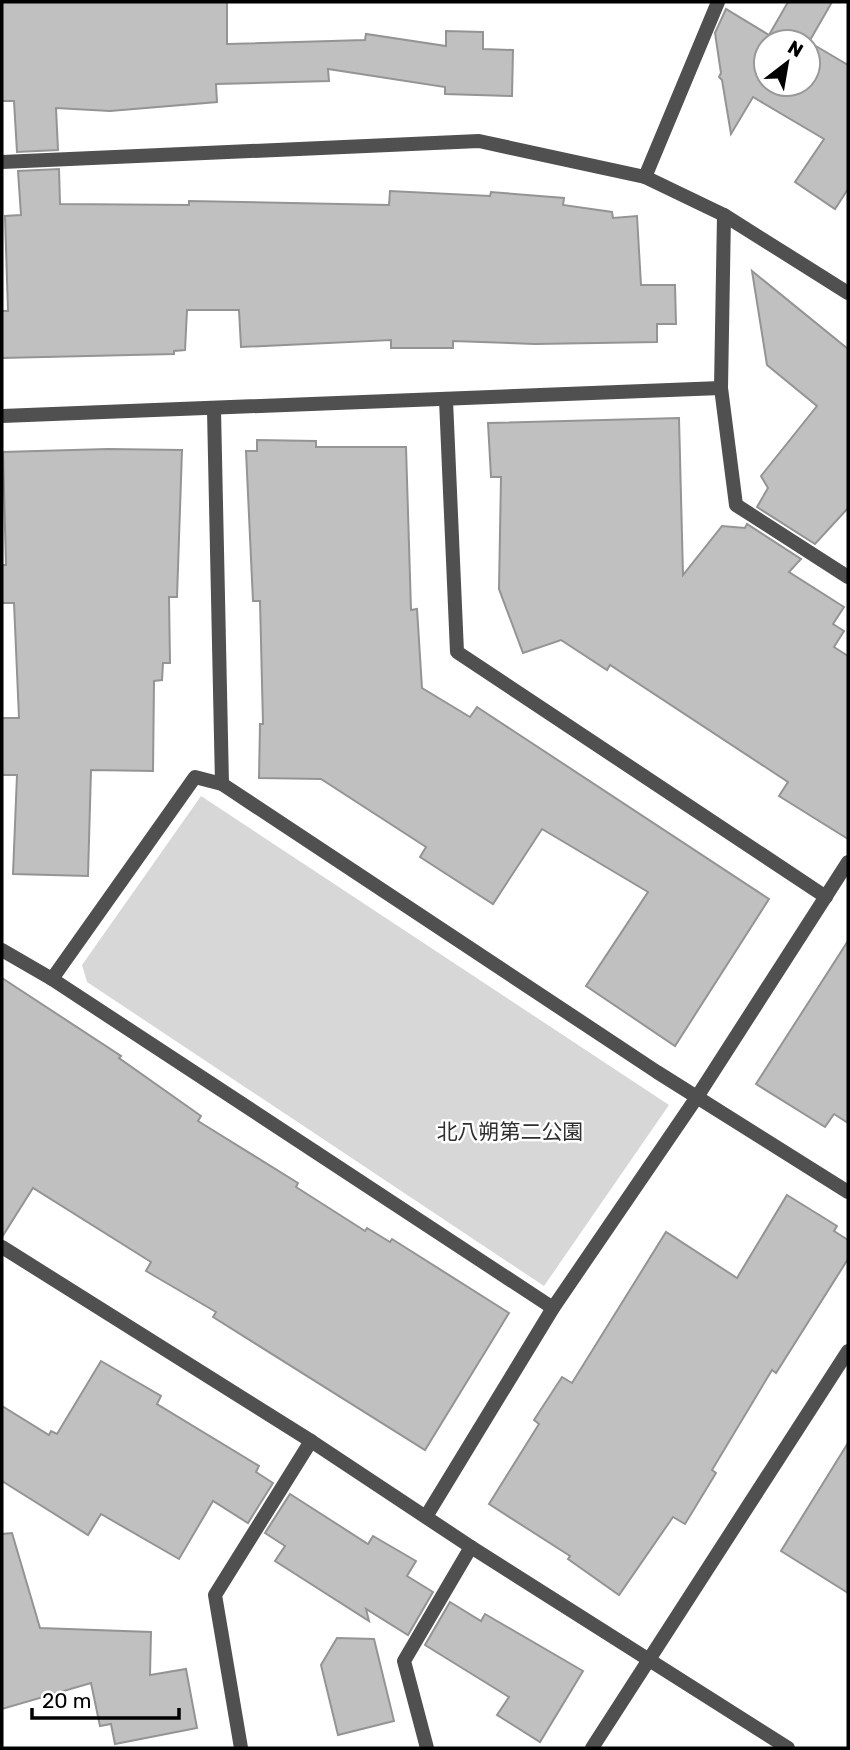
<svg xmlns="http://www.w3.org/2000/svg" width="850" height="1750" viewBox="0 0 850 1750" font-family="Rubik,'Noto Sans JP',sans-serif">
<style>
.green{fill:#d7d7d7}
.building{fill:#c0c0c0;stroke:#949494;stroke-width:2;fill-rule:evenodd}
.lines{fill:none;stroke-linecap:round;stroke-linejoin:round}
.service{stroke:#505050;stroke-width:14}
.minor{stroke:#505050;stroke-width:14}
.tertiary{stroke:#505050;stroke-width:14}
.labels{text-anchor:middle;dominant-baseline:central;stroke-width:5;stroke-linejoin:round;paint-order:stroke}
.park-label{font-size:21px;fill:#2e2e2e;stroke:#fff}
</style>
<rect width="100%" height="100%" fill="#fff"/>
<path class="green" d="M201 796 669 1105 544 1286 87 982 82 965Z"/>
<g class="building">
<path d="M2 2H227V44L365 40 366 34 446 46V31L483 32V49L513 50 512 96 445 94V87L328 69 329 81 216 84 217 102 110 111 56 108 58 150 17 152 14 101H2Z"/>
<path d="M788 2H832L809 42 848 65V189L835 209 795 182 824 139 753 97 731 134 722 80 719 77 721 73 715 33 726 9 769 35ZM766 42H808V84H766Z"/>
<path d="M59 169 60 204 189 205V201L389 205 390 191 490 196 491 192 564 198 563 205 612 212 613 218 637 216 641 285H675L676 324H657V342L535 344 453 341V348H391V340L241 347 239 310H187L185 350 174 351V354L2 358V311H8L5 216 21 215 18 171Z"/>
<path d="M752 271 848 349V508L815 544 757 507 768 488 761 476 817 406 767 365Z"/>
<path d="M679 418 683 575 722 526 745 528 747 524 801 559 789 572 844 607 833 624 844 631 834 647 848 656V839L779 796 788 782 610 665 607 670 561 640 523 653 499 589 501 477H491L488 423Z"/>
<path d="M257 440 316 441V447H406L411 610 417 609 422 688 470 717 477 707 769 899 675 1046 586 986 648 892 542 829 493 904 420 857 426 847 321 779 259 778 260 724H263L260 601H253L246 451H257Z"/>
<path d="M108 449 182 450 177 597H169L170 663H163L162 680 154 681 153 771 91 770 88 876 13 874 17 775H2V718H19L14 603H2V565H6L3 452Z"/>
<path d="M848 941V1123L834 1114 825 1127 756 1084Z"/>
<path d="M2 978 121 1056 119 1058 201 1116 198 1121 298 1183 296 1187 365 1231 367 1228 390 1242 392 1239 509 1313 425 1450 213 1317 216 1312 146 1271 151 1262 33 1188 2 1237Z"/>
<path d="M787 1195 837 1226 834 1231 848 1240V1259L776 1373 772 1370 712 1470 716 1473 685 1524 673 1517 619 1595 568 1559 570 1556 489 1504 539 1424 534 1420 562 1377 572 1383 666 1232 737 1278Z"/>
<path d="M101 1361 161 1396 157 1404 259 1466 256 1472 273 1483 248 1523 213 1501 179 1559 101 1514 88 1535 2 1481V1406L49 1435 51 1431 57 1434Z"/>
<path d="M848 1443V1593L781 1551Z"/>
<path d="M290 1494 368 1544 373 1536 416 1561 407 1576 433 1592 408 1635 366 1609 369 1621 275 1561 285 1546 265 1533Z"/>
<path d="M12 1533 40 1628 151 1632 150 1675 186 1669 197 1728 115 1744 111 1724 100 1726 91 1683 2 1709V1534Z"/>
<path d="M450 1602 481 1621 485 1614 583 1671 540 1742 497 1715 509 1697 425 1645Z"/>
<path d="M337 1638 374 1639 394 1721 338 1735 321 1665Z"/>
</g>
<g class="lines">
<path class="service" d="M645 177 718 2"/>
<g class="minor">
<path d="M724 215 721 388 736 505 848 577"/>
<path d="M446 400 457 652 826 897"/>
<path d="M214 410 222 784"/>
<path d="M2 416 721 388"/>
<path d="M2 950 52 979 553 1308"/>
<path d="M52 979 195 777 222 784 657 1072 848 1192"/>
<path d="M427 1515 553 1308 697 1097 848 862"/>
<path d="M241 1748 215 1595 311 1441"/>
<path d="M427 1748 404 1661 471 1547"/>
</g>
<g class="tertiary">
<path d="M2 162 479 141 645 177 724 215 848 293"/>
<path d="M2 1247 311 1441 471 1547 788 1748"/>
<path d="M592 1748 848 1351"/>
</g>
</g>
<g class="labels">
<g class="park-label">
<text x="510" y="1131">北八朔第二公園</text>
</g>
</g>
<rect width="850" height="1750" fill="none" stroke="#000000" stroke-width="7"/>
<g transform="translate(787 63) rotate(31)"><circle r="33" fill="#ffffff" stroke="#999999" stroke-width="2"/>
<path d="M0-5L12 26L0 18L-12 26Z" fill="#000000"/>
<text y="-10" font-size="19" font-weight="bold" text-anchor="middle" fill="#000000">N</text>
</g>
<path d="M32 1708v10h147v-10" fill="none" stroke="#000000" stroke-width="3.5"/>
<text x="42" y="1708" font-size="21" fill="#000000" stroke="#ffffff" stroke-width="5" paint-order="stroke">20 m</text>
</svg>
